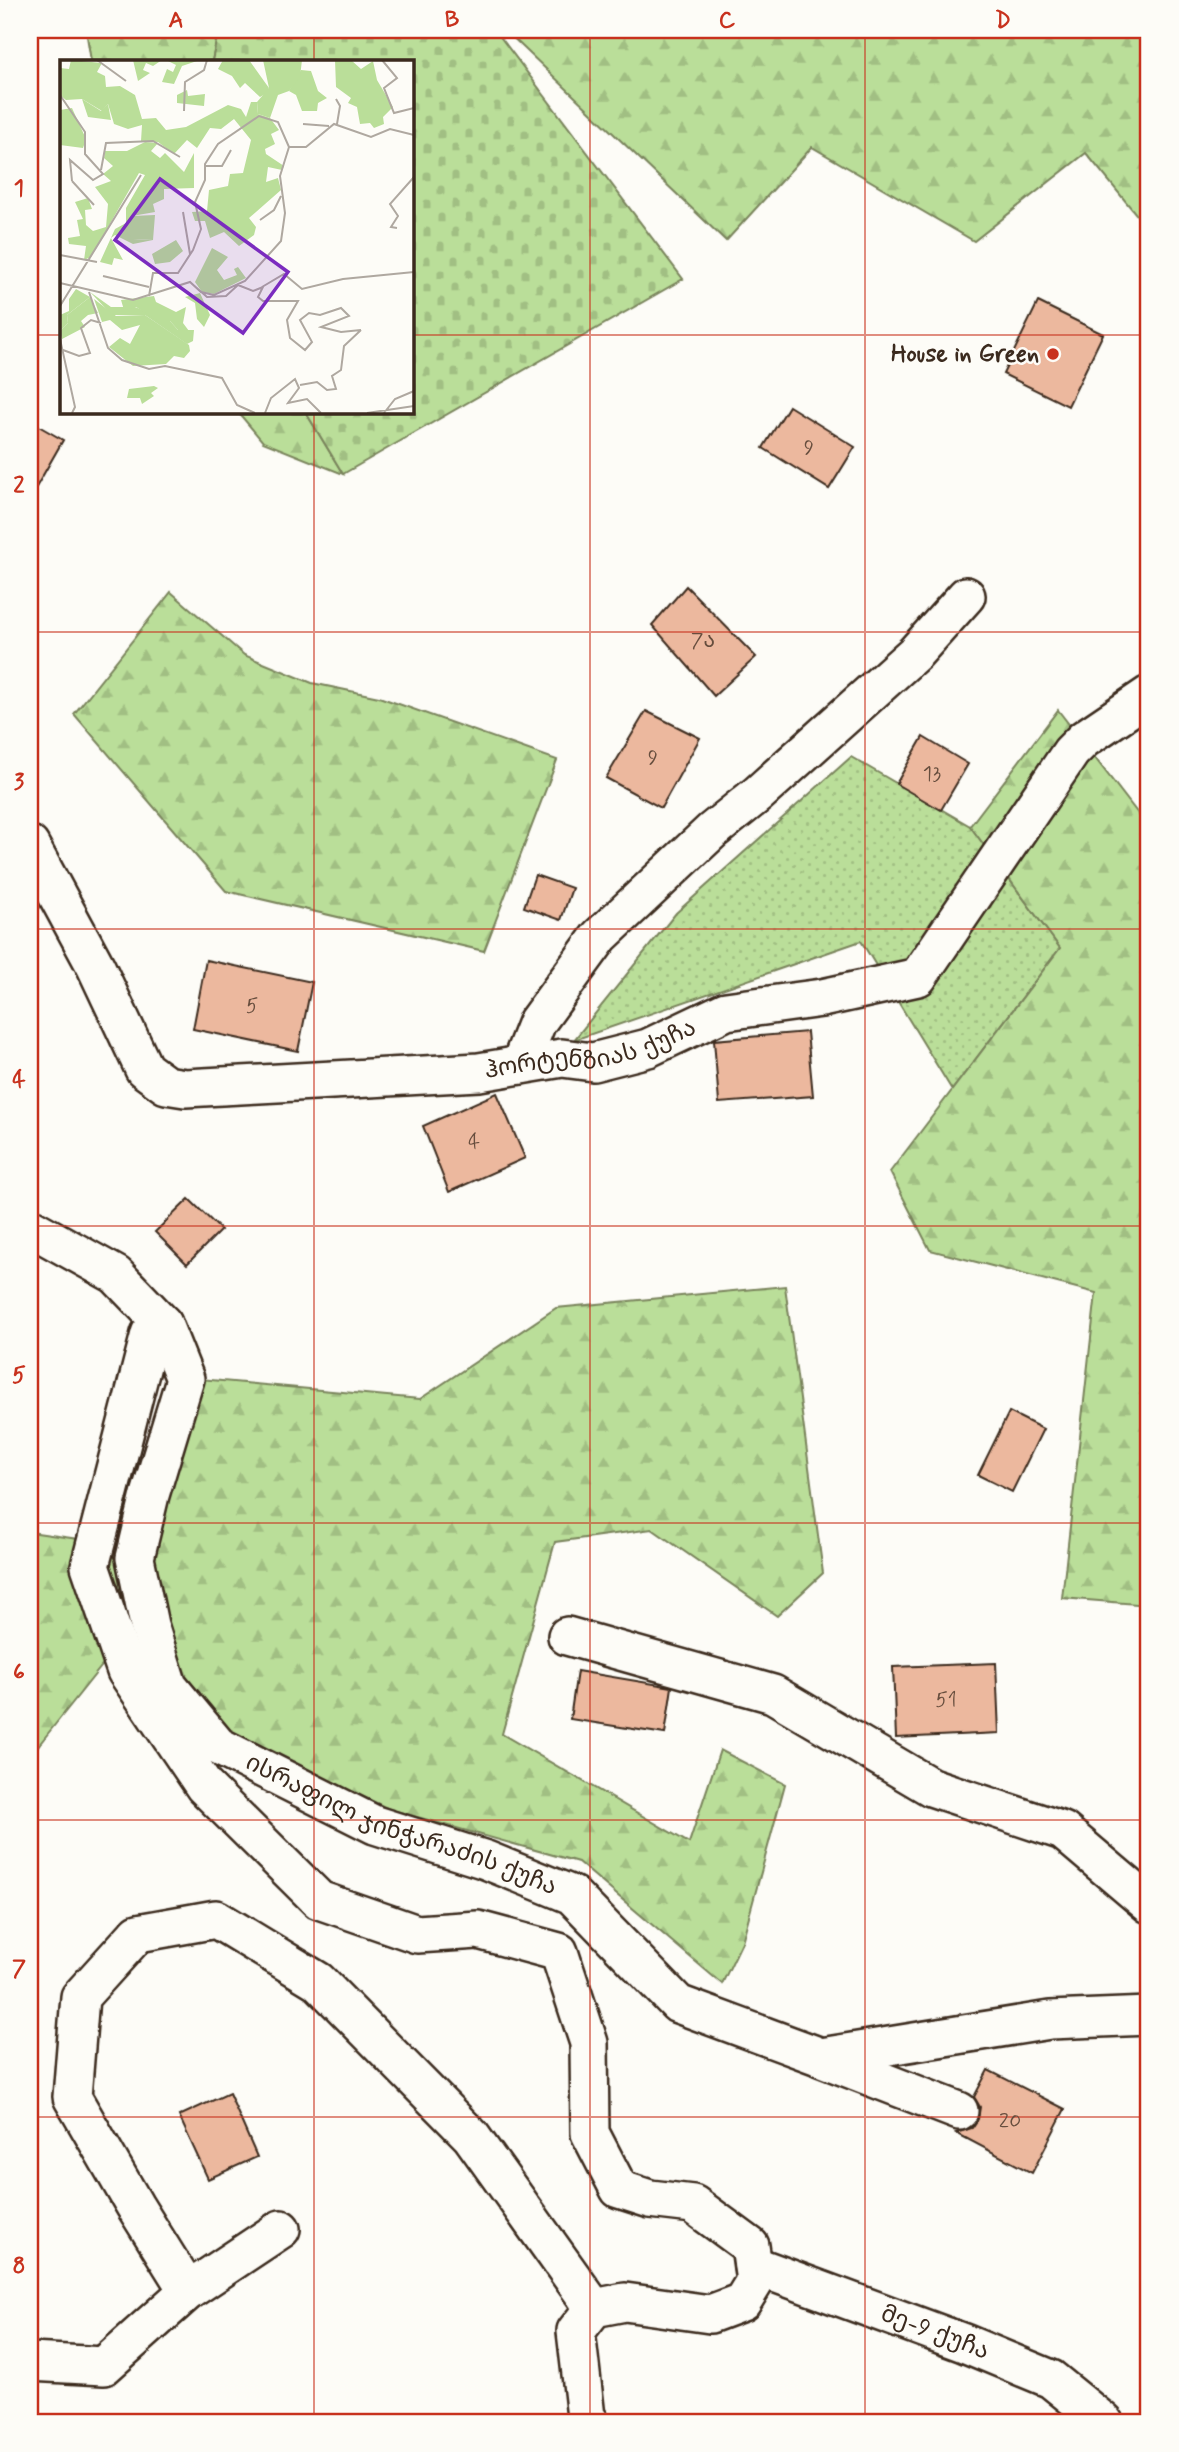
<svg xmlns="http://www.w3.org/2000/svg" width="1179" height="2452" viewBox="0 0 1179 2452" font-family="Mynerve,'Noto Sans Georgian',sans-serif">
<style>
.grass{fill:url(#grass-dots);stroke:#7a845c;stroke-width:2}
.forest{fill:url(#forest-firs);stroke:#7a845c;stroke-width:2}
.cemetery{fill:url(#cemetery-stones);stroke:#7a845c;stroke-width:2}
.building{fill:#ecb89e;stroke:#3b2a1e;stroke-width:2}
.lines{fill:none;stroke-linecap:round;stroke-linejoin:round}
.minor-casing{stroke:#3b2a1e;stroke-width:42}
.minor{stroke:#fdfcf7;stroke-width:37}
.grid{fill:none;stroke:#c8321e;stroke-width:2;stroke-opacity:0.55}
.poi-dot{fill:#c8321e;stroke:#fdfcf7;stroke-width:2.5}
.labels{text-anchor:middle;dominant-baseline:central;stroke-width:5;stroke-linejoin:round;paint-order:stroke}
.number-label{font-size:21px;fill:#674e3e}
.poi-label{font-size:24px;font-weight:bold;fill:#3b2a1e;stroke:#fdfcf7;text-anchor:end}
.street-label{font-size:24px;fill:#3b2a1e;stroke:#fdfcf7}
.inset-road{fill:none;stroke:#afa8a0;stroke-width:2}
.view{fill:#7b2cbf;fill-opacity:0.15;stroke:#7b2cbf;stroke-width:3.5}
.inset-edge{fill:none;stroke:#3b2a1e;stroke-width:3.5}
.neatline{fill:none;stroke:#c8321e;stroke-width:2.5}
.grid-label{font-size:23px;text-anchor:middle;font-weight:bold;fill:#c8321e}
</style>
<defs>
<pattern id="grass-dots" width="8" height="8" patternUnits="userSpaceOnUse" patternTransform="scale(1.75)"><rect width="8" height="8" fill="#bade99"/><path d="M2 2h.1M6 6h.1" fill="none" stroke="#a1bf83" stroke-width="1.8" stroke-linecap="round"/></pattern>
<pattern id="forest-firs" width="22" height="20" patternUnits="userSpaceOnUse" patternTransform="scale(1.75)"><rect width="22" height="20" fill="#bade99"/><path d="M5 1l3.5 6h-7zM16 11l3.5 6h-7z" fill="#a1bf83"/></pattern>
<pattern id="cemetery-stones" width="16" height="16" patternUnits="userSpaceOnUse" patternTransform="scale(1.75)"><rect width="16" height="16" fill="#bade99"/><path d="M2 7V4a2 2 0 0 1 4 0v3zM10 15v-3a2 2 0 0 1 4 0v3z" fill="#a1bf83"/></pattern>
</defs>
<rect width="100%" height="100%" fill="#fdfcf7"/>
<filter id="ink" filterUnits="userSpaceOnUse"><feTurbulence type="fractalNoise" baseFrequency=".0143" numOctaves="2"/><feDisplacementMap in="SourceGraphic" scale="14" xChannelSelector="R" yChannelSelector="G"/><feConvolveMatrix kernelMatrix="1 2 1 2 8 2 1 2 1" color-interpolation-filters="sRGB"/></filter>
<g filter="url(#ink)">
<path class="grass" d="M851 757 970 826 1060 948 952 1090 861 941 574 1040 676 913Z"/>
<g class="forest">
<path d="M86 30H257L217 37 212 61H91Z"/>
<path d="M505 30H1149V230L1086 153 974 241 812 147 726 241Z"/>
<path d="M237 411H305L343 474 263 442Z"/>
<path d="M171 592 244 655 312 683 379 697 557 760 484 951 226 891 74 714Z"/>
<path d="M1058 710 1149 828V1605L1062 1598 1096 1293 930 1250 890 1172 1060 948 970 826Z"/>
<path d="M785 1286 823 1573 777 1616 652 1529 555 1542 502 1734 689 1843 720 1750 785 1784 742 1942 722 1984 578 1862 389 1809 222 1729 181 1672 151 1563 167 1477 200 1379 420 1399 556 1308Z"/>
<path d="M30 1532 119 1545 132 1628 30 1756Z"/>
</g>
<path class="cemetery" d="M257 30H495L683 279 343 474 305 411H411V61H212L217 37Z"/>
<g class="building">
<path d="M1038 302 1103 334 1068 406 1003 374Z"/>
<path d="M789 406 855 447 829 489 763 448Z"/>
<path d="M30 421 63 440 30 498Z"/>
<path d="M686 586 756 657 714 696 652 625Z"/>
<path d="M646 711 700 738 661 808 606 778Z"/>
<path d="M923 737 968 764 941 810 896 784Z"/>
<path d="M535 875 572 888 561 920 524 907Z"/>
<path d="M206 960 312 982 298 1051 193 1029Z"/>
<path d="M807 1032 813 1096 719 1103 714 1040Z"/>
<path d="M497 1093 525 1158 449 1192 423 1126Z"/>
<path d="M189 1199 221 1230 187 1264 155 1232Z"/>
<path d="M1009 1412 1043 1429 1012 1492 978 1475Z"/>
<path d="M996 1663 999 1733 896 1738 893 1667Z"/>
<path d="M577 1671 672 1687 665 1734 570 1719Z"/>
<path d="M988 2070 1065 2109 1032 2173 956 2133 972 2128 978 2119 980 2107 974 2097Z"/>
<path d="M229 2093 257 2157 208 2179 179 2116Z"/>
</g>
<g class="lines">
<g class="minor-casing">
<g id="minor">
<path id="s1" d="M30 845 96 967 144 1069 166 1085 185 1088 479 1072 562 1058 593 1062 648 1048 726 1011 822 998 918 977 1071 752 1084 739 1149 695"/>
<path d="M520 1065 537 1022 600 936 712 831 758 794 915 653 966 596"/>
<path id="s2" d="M30 1227 116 1275 163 1324 185 1379 150 1495 135 1558 149 1625 168 1686 218 1746 375 1825 486 1860 572 1895 678 2004 821 2057 1050 2020 1149 2016"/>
<path d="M163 1324 150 1334 90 1566 126 1671 204 1786 319 1900 417 1934 478 1930 559 1952 589 2043 590 2133 619 2189 650 2199 693 2204 750 2246 755 2281 742 2302 710 2314 625 2302 594 2308 576 2331 586 2417 590 2422"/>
<path d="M567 1636 773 1694 931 1787 1063 1831 1149 1904"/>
<path d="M822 2058 959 2111"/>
<path d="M281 2229 188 2291 135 2206 72 2097 80 1997 138 1933 216 1919 318 1981 471 2136 594 2308"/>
<path id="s3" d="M753 2265 964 2343 1051 2379 1104 2422"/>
<path d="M30 2362 104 2366 188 2291"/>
</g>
</g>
<use href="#minor" class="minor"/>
</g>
</g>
<path class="grid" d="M314 30V61M590 30V2422M865 30V2422M30 335H61M411 335H1149M314 411V2422M30 632H1149M30 929H1149M30 1226H1149M30 1523H1149M30 1820H1149M30 2117H1149"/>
<circle class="poi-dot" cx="1053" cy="354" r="7"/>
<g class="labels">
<g class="number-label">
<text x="809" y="448">9</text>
<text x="703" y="641">7ა</text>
<text x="653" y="758">9</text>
<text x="932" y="774">13</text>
<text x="252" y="1006">5</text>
<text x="474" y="1142">4</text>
<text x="946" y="1700">51</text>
<text x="1010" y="2121">20</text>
</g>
<g class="poi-label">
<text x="1039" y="354">House in Green</text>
</g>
<g class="street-label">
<text stroke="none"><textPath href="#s1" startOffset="707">ჰორტენზიას ქუჩა</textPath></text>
<text stroke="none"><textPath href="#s2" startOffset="822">ისრაფილ ჯინჭარაძის ქუჩა</textPath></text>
<text stroke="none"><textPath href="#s3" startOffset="194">მე-9 ქუჩა</textPath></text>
</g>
</g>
<g transform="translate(60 60)">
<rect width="354" height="354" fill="#fdfcf7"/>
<path d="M22 39 41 51 48 44 51 60 28 57ZM12 48 26 79 23 88 0 85V50ZM16 229 30 237 7 255 8 263 0 271V255L9 251V239ZM30 232 51 247H75L110 261 118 270H134L133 281 127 284 85 255H52Z" fill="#bade99"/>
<path d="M11 0 42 3 37 12 45 16 46 27 60 26 75 35 82 59 96 58 106 70 126 67 168 45 181 49 186 57 191 42H197L198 54 210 58 219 70 211 74 215 84 205 89 206 94 224 106 222 110 208 107 206 122 218 118 221 130 189 158 196 167 194 175 179 186 164 172 150 178 145 161H135L132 152 147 151 149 130 168 126 170 114 183 113 191 80 174 59 161 69 150 68 137 88 127 80 114 94 98 82 81 81 82 65 68 69 54 64 48 44 42 51 22 39 6 40 0 35V8L9 9ZM73 0H102L93 6 86 3 83 10 90 13 78 21ZM106 0H140L122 6 114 24 102 22 107 9 113 12 116 5ZM163 0H189L209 28 207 33 200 37 185 23 180 28 172 16 158 9ZM275 0H291L301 9 313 1 317 20 333 47 323 57 324 64 314 68 310 63 300 64 297 47 288 43 291 38 276 27ZM241 10 251 11 258 31 267 38 258 43 257 51H242L236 35 229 31ZM127 30 128 36 145 34 144 46 117 43V35ZM85 82 98 83 91 91 100 98 105 93 124 112 134 93V128L104 129V139L93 144 95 152 72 156 73 179 93 180 73 184 55 175 51 178 63 200 54 198 52 205 40 202 55 169 66 163V148L85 115 79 113 31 197 24 200 26 186 9 184 8 178 20 176 17 160 23 159 15 142 28 138 32 149 25 150 26 165 33 171 46 167 48 144 35 127 51 121 43 114 53 106 44 98 45 91H67ZM116 180 123 191 110 202 95 204 92 194ZM152 188 168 197 157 210 164 220 177 215 174 209 178 207 186 218 154 234 142 232 135 222ZM140 233 150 255 144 267 137 259 135 243 125 237ZM94 236 96 242 116 252 126 247 123 263 129 271 118 270 110 261H98L76 247 64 250 61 240ZM30 237 38 253 28 255 21 261 25 267 2 279 0 271 8 263 7 255ZM34 239 56 256 85 255 129 285 130 291 124 298 114 296 106 304 73 306 49 287 60 278 70 284 80 265 62 270 50 260 42 262ZM94 326 98 328 91 333 94 336 82 344 80 338H67L69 329Z" fill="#bade99"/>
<path d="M203 0H242L240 17 229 31 218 35 210 58 198 54 197 42 209 28ZM95 155 93 180 73 179 65 170 72 156Z" fill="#bade99"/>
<path class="inset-road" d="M37 0 66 21M322 0 337 18 324 28 334 53 354 48M0 35 25 72V94L43 114 33 120 10 100 12 121M276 39 280 46 277 64M124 51 125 22 144 10 147 0M243 64 269 66M229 87H246L274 64 311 77 330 69 354 75M145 106H162L171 90M41 110 46 83 93 81 120 97M12 121 34 145M123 152 130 194M200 160 214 150 221 136M337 168 331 167 338 156 330 144 354 117M0 195 37 202M43 216 89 227M130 222 147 237 166 236 178 225 193 231 203 227 198 237 203 241H238L227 260 230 278 245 290 252 282 240 260 249 253 260 255 281 248 289 256 261 267 281 272 301 270M0 223 73 240 130 222 141 232 154 235 185 221 221 181 225 153 220 116 229 87M202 227 224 214 242 229 283 219 354 212M29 232 48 288 62 300 89 309 105 306 162 318 177 345 195 353M89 236 93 213H118L133 190 141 169 135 142 145 120V104L158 84 199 56 218 62 229 87M0 246 81 115M0 279 15 347 12 353M3 290 19 296 30 293 21 268 31 260 41 263M240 325 257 322 267 330 276 329 272 316 281 310 284 286 301 270M205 353 211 338 235 319 239 328 228 343 247 339 261 353M307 353 354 346M324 353 335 339 354 331"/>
<path class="view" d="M100 119 228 212 183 273 55 180Z"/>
<rect width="354" height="354" class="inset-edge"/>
</g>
<rect width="1179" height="2452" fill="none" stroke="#fdfcf7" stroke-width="77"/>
<rect x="38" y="38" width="1102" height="2376" class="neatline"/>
<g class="grid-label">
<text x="176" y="27">A</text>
<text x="452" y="27">B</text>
<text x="727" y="27">C</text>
<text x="1003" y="27">D</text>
<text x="19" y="195">1</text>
<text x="19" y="492">2</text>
<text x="19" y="789">3</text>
<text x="19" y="1086">4</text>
<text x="19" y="1382">5</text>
<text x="19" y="1679">6</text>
<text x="19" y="1976">7</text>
<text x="19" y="2273">8</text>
</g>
</svg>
